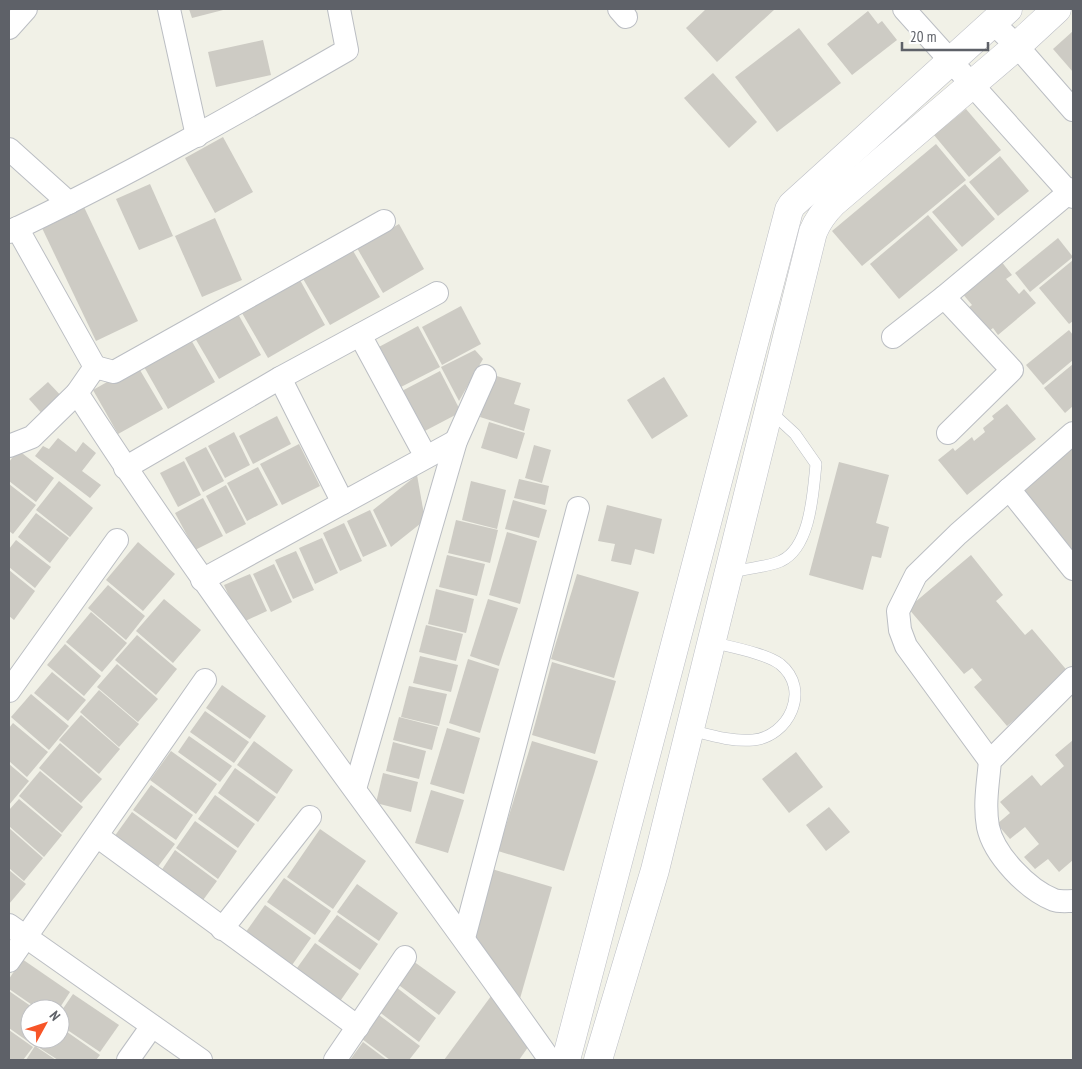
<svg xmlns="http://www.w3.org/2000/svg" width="1082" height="1069" viewBox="0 0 1082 1069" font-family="'PT Sans Narrow',sans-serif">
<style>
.building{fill:#cdcbc4}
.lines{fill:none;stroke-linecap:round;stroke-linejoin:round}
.lane-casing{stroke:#bbbec3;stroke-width:12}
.street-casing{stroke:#bbbec3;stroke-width:24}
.secondary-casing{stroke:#bcbec5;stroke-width:29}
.lane{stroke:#fff;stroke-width:11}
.street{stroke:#fff;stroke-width:22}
.secondary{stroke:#fff;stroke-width:28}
</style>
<rect width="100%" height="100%" fill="#f1f1e7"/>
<g class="building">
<path d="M189 9H227L192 18Z"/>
<path d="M706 9H775L717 62 686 28Z"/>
<path d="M868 11 878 24 882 21 897 40 852 75 827 44Z"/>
<path d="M799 28 841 83 777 132 735 77Z"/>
<path d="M1073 31V72L1053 49Z"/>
<path d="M263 40 271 75 216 87 208 52Z"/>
<path d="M713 73 757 122 729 148 684 98Z"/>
<path d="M966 109 1001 150 969 177 934 135Z"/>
<path d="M223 137 253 192 215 213 185 158Z"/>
<path d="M936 144 966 180 862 266 832 231Z"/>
<path d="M1000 156 1029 191 998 216 969 182Z"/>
<path d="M150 184 173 236 139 250 116 199Z"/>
<path d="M965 184 995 219 962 247 932 212Z"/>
<path d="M84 207 138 321 96 341 42 228Z"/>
<path d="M928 215 958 250 899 299 870 264Z"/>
<path d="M215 218 242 280 202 297 175 236Z"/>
<path d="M399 224 424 269 383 293 357 248Z"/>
<path d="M1058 238 1073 257 1030 292 1015 273Z"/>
<path d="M352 249 380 297 330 325 302 277Z"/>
<path d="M1073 260V321L1069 324 1039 288Z"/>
<path d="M1001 261 1012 275 1006 279 1019 294 1024 289 1036 303 998 335 993 328 988 332 968 308 972 305 962 293Z"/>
<path d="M300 280 325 325 268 358 242 313Z"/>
<path d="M461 306 481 344 442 365 422 327Z"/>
<path d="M238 314 261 355 219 379 195 338Z"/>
<path d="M418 326 440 367 399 388 377 348Z"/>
<path d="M1069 330 1073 335V360L1043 385 1026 365Z"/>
<path d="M190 338 215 382 168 409 143 365Z"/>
<path d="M475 350 483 359 459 401 441 367Z"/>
<path d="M1073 364V406L1065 413 1044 388Z"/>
<path d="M137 365 163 409 118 434 93 390Z"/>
<path d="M440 371 461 412 421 433 400 392Z"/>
<path d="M493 375 521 383 514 404 530 409 524 431 480 417Z"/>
<path d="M664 377 688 416 652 439 627 400Z"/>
<path d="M48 382 65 400 45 417 29 399Z"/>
<path d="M1007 404 1036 439 967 495 938 460 953 448 955 451 972 437 974 441 985 432 983 428 994 419 992 416Z"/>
<path d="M277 416 291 444 253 464 239 436Z"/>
<path d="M489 422 525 433 517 459 481 448Z"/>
<path d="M234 432 250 465 225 478 208 446Z"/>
<path d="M58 438 76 452 83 442 96 453 82 471 101 485 90 498 35 456 43 446 49 449Z"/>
<path d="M299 444 320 486 282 505 260 464Z"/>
<path d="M1073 444V552L1020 489Z"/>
<path d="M534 445 551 450 542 483 525 478Z"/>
<path d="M206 447 224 481 203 492 185 458Z"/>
<path d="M18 450 54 478 36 502 9 481V462Z"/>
<path d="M184 461 201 495 178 507 160 473Z"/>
<path d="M839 462 889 475 876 523 889 527 881 558 872 556 863 590 809 575Z"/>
<path d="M258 467 278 505 247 521 227 483Z"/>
<path d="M417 475 425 520 391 547 373 510Z"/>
<path d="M519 479 549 486 545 505 514 498Z"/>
<path d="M59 481 93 508 70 537 36 510Z"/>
<path d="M471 481 506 490 497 529 462 520Z"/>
<path d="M9 484 36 505 13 534 9 531Z"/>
<path d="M226 485 246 524 226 534 206 496Z"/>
<path d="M203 498 223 536 195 550 175 513Z"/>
<path d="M513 500 547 510 539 538 505 529Z"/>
<path d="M607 505 662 519 654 554 635 549 631 565 611 561 615 544 598 541Z"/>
<path d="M370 510 387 546 363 557 347 521Z"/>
<path d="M36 513 69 538 50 563 18 537Z"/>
<path d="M456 520 498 530 490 563 448 553Z"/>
<path d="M344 523 362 561 340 571 323 533Z"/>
<path d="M507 532 537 541 520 604 489 595Z"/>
<path d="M322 538 338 573 315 584 299 548Z"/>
<path d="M16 540 51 567 35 588 9 567V549Z"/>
<path d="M138 542 175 574 143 611 106 580Z"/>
<path d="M296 551 314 590 293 599 275 560Z"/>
<path d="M447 555 485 564 477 596 439 587Z"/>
<path d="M971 555 1003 595 996 601 1025 635 1032 629 1070 674 1007 726 974 687 982 680 972 668 964 674 908 608Z"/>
<path d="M274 564 292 602 271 612 253 574Z"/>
<path d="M9 570 35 591 14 620 9 616Z"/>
<path d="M250 574 267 611 241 623 224 585Z"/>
<path d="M577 574 639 592 614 678 551 659Z"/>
<path d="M108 585 145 616 126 640 88 608Z"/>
<path d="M436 589 474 599 466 633 428 624Z"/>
<path d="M164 599 201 630 173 663 136 631Z"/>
<path d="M488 599 518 608 499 666 470 656Z"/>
<path d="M91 612 127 643 102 672 66 642Z"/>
<path d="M426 625 463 634 456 661 419 652Z"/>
<path d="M137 635 177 669 156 695 115 660Z"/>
<path d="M65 644 101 676 84 696 47 665Z"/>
<path d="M420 656 458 665 451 692 413 683Z"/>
<path d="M468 659 499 669 480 733 449 723Z"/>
<path d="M552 662 616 681 595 754 532 735Z"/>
<path d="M117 664 158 699 138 722 97 687Z"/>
<path d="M52 672 86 700 68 721 34 693Z"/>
<path d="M222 685 266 716 250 739 206 708Z"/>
<path d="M409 686 447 694 439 726 401 717Z"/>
<path d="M99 690 139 724 119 747 80 712Z"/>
<path d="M31 694 69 726 49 750 11 717Z"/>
<path d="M205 711 249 742 234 763 190 732Z"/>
<path d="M81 715 120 749 99 774 59 740Z"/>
<path d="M399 717 438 727 432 750 393 740Z"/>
<path d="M13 723 48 752 27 777 9 761V728Z"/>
<path d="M447 728 480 738 464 794 430 784Z"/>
<path d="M189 736 232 766 220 782 178 752Z"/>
<path d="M1073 740V860L1059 872 1048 859 1035 869 1024 857 1039 844 1025 827 1010 839 997 824 1010 813 1000 802 1032 775 1041 786 1064 766 1055 755Z"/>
<path d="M254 741 293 770 277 794 237 765Z"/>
<path d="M532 741 598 761 564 871 498 851Z"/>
<path d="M393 742 426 751 419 779 386 771Z"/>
<path d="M60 743 102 779 81 803 39 768Z"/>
<path d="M171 751 217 784 196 814 150 780Z"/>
<path d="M796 752 823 787 789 813 762 779Z"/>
<path d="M9 764 29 781 9 805Z"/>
<path d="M235 768 276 797 258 822 218 793Z"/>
<path d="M40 771 83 807 62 833 19 796Z"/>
<path d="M383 773 418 782 411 812 376 803Z"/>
<path d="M151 785 193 815 176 840 133 810Z"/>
<path d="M431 790 464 800 448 853 415 843Z"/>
<path d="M215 795 255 824 238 848 198 819Z"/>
<path d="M19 799 62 835 44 857 9 826V810Z"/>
<path d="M829 807 850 832 826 851 806 825Z"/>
<path d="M132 812 175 844 157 868 114 837Z"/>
<path d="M195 821 237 851 218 879 176 848Z"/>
<path d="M9 828 43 858 24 881 9 868Z"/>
<path d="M320 829 366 861 333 909 287 877Z"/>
<path d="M175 850 217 881 198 907 157 877Z"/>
<path d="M492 869 552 887 519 1002 471 932Z"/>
<path d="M9 870 26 884 9 904Z"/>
<path d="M284 878 331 911 315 935 267 902Z"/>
<path d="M357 884 398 913 379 941 337 912Z"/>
<path d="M265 905 311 938 290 968 243 936Z"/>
<path d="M337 915 378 944 360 970 318 941Z"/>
<path d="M315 943 359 974 336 1007 292 975Z"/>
<path d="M22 959 70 992 59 1009H38L9 989V979Z"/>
<path d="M413 961 456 992 439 1015 396 983Z"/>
<path d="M396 987 436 1018 419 1042 378 1011Z"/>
<path d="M497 988 531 1043 519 1060H444Z"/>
<path d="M9 991 35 1009H30V1039H37L33 1045 9 1028Z"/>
<path d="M73 994 119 1025 100 1052 60 1025V1013Z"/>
<path d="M379 1015 420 1046 409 1060H390L362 1039Z"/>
<path d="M60 1027 100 1055 96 1060H58L38 1047 43 1039H60Z"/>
<path d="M9 1030 33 1047 23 1060H9Z"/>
<path d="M363 1042 387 1060H350Z"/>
<path d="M35 1046 56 1060H26Z"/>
</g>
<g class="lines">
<g class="lane-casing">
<g id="lane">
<path d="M729 572C742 570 771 566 781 561 811 547 813 492 816 464L795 434 770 411"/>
<path d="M690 730C710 735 732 742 753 740 788 737 812 690 780 664 765 653 730 647 711 642"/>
</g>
</g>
<g class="street-casing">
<g id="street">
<path d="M169 9 197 136"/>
<path d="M619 9 626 17"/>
<path d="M904 9 1073 197"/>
<path d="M993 23 1017 46 1073 110"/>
<path d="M9 28 26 9"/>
<path d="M9 149 69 203"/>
<path d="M17 228 95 367 77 393C225 622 393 837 550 1060"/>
<path d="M9 232C125 177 236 114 347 50L339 9"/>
<path d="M944 297 1012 370 948 433"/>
<path d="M360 335 426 457"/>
<path d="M893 337 944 297 1073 189"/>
<path d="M95 367 114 372 384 221"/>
<path d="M280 378 343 503"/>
<path d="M9 446 32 437 77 393"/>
<path d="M125 468 280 378 437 293"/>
<path d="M1009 489 1073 569"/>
<path d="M202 580 456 441"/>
<path d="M1073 678 990 761C988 783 984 805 988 827 994 855 1028 890 1054 900 1059 902 1067 901 1073 901"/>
<path d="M9 691 117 540"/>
<path d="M990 761 906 646 900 630 898 611 916 575 958 534 1073 433"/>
<path d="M355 789 456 441 485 376"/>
<path d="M97 836 358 1027"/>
<path d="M9 925 201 1060"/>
<path d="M222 929 310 817"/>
<path d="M464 938 578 508"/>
<path d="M9 961 205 680"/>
<path d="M128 1060 152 1026"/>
<path d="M335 1060 405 957"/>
</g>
</g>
<g class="secondary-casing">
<g id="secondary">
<path d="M566 1060 789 210 792 205 1008 9"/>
<path d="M598 1060 655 870 813 232C818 220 824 212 833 203L1017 46 1057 9"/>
</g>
</g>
<use href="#lane" class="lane"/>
<use href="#street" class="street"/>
<use href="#secondary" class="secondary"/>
</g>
<rect width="1082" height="1069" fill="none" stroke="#5e6168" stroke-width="20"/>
<g transform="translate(45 1024) rotate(50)"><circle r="24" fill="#ffffff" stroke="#bfc0c3"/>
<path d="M0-4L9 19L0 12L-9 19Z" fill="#f75528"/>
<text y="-8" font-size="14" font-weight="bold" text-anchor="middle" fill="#5e6168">N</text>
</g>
<path d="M902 42v8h86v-8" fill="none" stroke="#5e6168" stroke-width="2.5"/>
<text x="910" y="42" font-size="15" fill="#5e6168" stroke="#ffffff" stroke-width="4" paint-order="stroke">20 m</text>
</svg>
